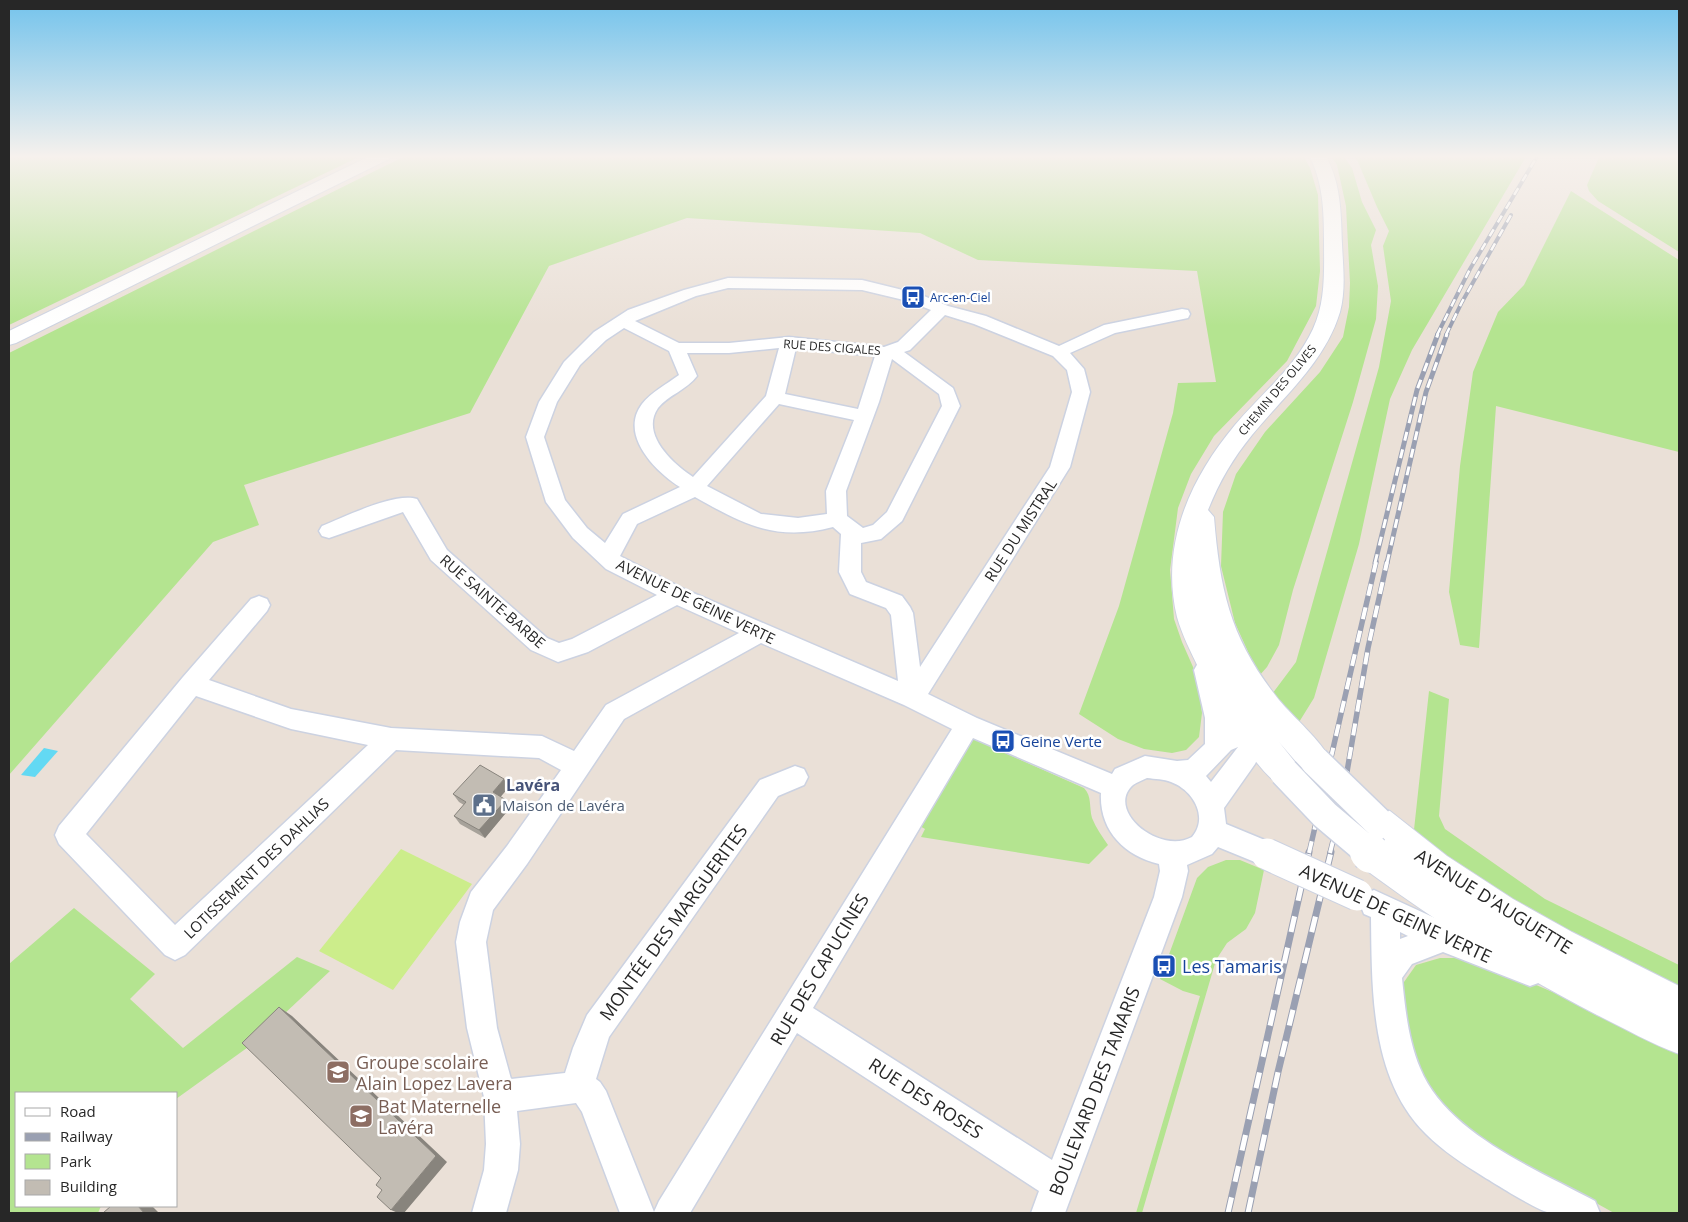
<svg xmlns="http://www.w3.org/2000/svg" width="1688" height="1222" viewBox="0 0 1688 1222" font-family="'Open Sans',sans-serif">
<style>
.green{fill:#b4e490}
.pitch{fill:#cced8b}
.water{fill:#63d9f3}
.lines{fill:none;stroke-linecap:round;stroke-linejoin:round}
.minor-casing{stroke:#ccd2e1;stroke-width:3}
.secondary-casing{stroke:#ccd2e1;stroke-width:2}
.minor{fill:#fff;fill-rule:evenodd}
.secondary{fill:#fff;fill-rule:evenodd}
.rail-far3-casing{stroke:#9aa0b2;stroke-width:4}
.rail-far2-casing{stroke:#9aa0b2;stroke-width:5}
.rail-far1-casing{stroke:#9aa0b2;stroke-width:5.5}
.rail-casing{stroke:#9aa0b2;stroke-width:7}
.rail-far3{stroke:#fff;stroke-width:2.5;stroke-dasharray:8;stroke-linecap:butt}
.rail-far2{stroke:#fff;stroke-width:3;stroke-dasharray:9;stroke-linecap:butt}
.rail-far1{stroke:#fff;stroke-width:4;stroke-dasharray:12;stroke-linecap:butt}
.rail{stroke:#fff;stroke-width:5;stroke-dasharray:16;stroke-linecap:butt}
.minor-bridge-casing{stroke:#ccd2e1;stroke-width:33;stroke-linecap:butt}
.secondary-bridge-far1-casing{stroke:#ccd2e1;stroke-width:32;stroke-linecap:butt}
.secondary-bridge-casing{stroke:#ccd2e1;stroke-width:40;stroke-linecap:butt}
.minor-bridge{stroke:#fff;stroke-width:31}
.secondary-bridge-far1{stroke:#fff;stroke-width:29}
.secondary-bridge{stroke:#fff;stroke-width:38}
.wall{fill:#a7a29a}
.shaded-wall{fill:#88847d}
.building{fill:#c2bcb3;stroke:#88847d}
.labels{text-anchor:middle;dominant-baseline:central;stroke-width:5;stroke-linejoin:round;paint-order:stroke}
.far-transit-label{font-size:12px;fill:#164399;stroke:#fff;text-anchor:start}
.far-street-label{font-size:12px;fill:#272727;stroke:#fff}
.street-label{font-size:15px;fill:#272727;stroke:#fff}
.transit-label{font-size:15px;fill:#164399;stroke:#fff;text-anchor:start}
.service-label{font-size:15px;fill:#4e5e75;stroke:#fff;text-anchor:start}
.neighbourhood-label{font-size:16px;font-weight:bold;fill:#465378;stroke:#fff}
.near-street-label{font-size:18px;fill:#272727;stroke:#fff}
.near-transit-label{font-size:18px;fill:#164399;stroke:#fff;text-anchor:start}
.near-education-label{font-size:18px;fill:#785e54;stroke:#fff;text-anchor:start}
</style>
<rect width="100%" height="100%" fill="#eae0d7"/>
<g class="green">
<path d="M9 155H363L9 325Z"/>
<path d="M407 155H1303L1310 168 1318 195 1320 271 1316 306 1287 361 1214 436 1191 474 1178 508 1170 570 1174 619 1182 642 1197 676 1202 713 1199 737 1186 750 1172 753 1144 749 1118 739 1079 714 1119 606 1173 413 1178 383 1216 382 1197 271 978 260 920 233 687 218 549 266 470 413 244 485 259 525 213 542 9 775V353Z"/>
<path d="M1330 155H1343L1352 168 1362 202 1376 230 1371 245 1378 286 1376 319 1353 402 1293 590 1279 645 1267 667 1259 676 1235 623 1221 566 1223 512 1236 474 1265 432 1320 372 1343 337 1349 307 1350 283 1346 206 1337 165Z"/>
<path d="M1353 155H1527L1412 350 1390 399 1359 544 1314 698 1296 727 1269 698 1296 662 1379 367 1391 301 1383 246 1389 231 1377 207 1358 162Z"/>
<path d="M1600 155H1679V252L1598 201 1589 191 1587 185Z"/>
<path d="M1571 191 1679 260V452L1496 406 1479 648 1460 645 1449 592 1460 466 1473 372 1498 312 1524 285Z"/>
<path d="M1429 691 1449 699 1439 816 1445 829 1545 899 1679 965V991L1620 965 1413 839Z"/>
<path d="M971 738 1084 788C1092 796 1089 807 1092 818 1096 828 1102 836 1108 845L1089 864 921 837 925 829 918 825Z"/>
<path d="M1226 860H1240L1264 870 1255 913 1246 929 1227 943 1216 960 1142 1213H1136L1200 996 1183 991 1160 979 1197 878 1208 867Z"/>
<path d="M74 908 155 974 130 999 183 1048 297 957 330 971 251 1045 176 1099V1093H16V1206H101L98 1213H9V964Z"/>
<path d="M1440 958H1462L1492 966 1606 1015 1679 1049V1213H1614L1474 1135 1442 1111 1422 1084 1403 1013 1404 982 1416 965Z"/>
</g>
<path class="pitch" d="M401 849 472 884 393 990 319 951Z"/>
<path class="water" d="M44 748 58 751 35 777 21 775Z"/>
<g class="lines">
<g class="minor-casing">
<g id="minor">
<path d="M728 278 862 280 919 294 948 306 986 316 1059 346 1104 325 1182 309 1188 310 1190 314 1188 318 1115 333 1070 353 1084 369 1090 392 1070 467 928 694 977 718 1112 774 1115 769 1145 756 1177 761 1188 760 1205 744V718L1194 670 1198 663 1206 660 1214 663C1224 682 1229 706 1231 727L1245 724 1249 716 1258 713 1267 716 1270 723 1269 729 1274 730 1278 738 1274 746 1263 748 1255 764 1224 808 1226 824 1277 845 1281 854 1277 863 1267 867 1218 847 1212 854 1187 865 1188 871 1182 897 1065 1213H1031L1039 1191 797 1033 690 1213H620L582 1112 576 1103 517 1111 520 1144 518 1170 506 1213H472L484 1170 486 1144 484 1097 467 1028 456 942 460 922 471 892 507 846 561 770 539 758 396 750 185 955 175 960 165 955 59 844 55 835 59 826 183 677 251 599 259 596 267 599 270 605 267 611 209 680 291 709 391 728 542 736 574 751 606 705 739 633 677 605 588 652 558 662 531 650 431 560 403 512 329 538 322 536 319 531 322 526C345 517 394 492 417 499L447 550 547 638 559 643 572 639 657 595 606 569 573 538 546 502 526 437 539 402 564 362 594 332 628 310 684 290ZM728 288 862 290 908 301 931 310 898 342 884 347 789 337 729 343H679L635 321 696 296ZM945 315 974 324 1053 356 1067 370 1072 392 1050 467 920 667 913 613 910 607 902 596 866 582 861 572V543L881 539 902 521 960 406 953 388 904 352 910 350ZM624 328 669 351 679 375C667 384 651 392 642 404 619 435 655 471 680 487L623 514 605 543 587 528 565 500 544 437 557 402 580 365 606 340ZM779 348 766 396 693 477C673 464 640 434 658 408 668 395 687 390 697 376L687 353H729ZM796 348 875 356 858 409 785 394ZM892 359 939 394 942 406 887 512 873 525 863 528 847 516 846 491 879 402ZM779 404 854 420 826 491 827 514 798 518 761 514 707 486ZM695 497C743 524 776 542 833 527L841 534 839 572 850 594 886 608 891 615 898 681 684 589 620 556 637 524ZM761 643 904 705 952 729 659 1201 654 1212 606 1091 600 1082 596 1079 609 1037 778 796 804 785 808 777 804 769 795 766 760 780 587 1015 573 1048 565 1073 511 1079 497 1028 486 942 493 910 527 864 624 719ZM196 696 291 729 368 745 175 925 86 834ZM973 738 1101 793C1099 830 1124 856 1159 864L1160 871 1154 897 1052 1160 813 1008ZM1238 747 1211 782 1206 776 1231 750ZM1147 778C1155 779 1164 779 1171 782 1193 790 1209 817 1192 837 1159 855 1105 810 1133 785 1137 782 1143 780 1147 778Z"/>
<path d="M1374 890 1461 930 1541 960 1545 971 1541 982 1530 986 1443 952 1412 964 1402 978C1405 1008 1408 1039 1420 1068 1446 1133 1536 1169 1595 1201L1600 1213C1584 1213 1567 1215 1551 1213 1539 1212 1496 1184 1484 1177 1463 1164 1443 1151 1426 1134 1370 1079 1372 989 1371 917L1364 914 1360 904 1364 894ZM1400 932 1408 936 1400 939Z"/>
</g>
</g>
<g class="secondary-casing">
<g id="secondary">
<path d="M372 155H393L391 158 16 343 9 345V331Z"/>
<path d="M1309 155H1325C1341 182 1341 213 1342 244 1343 266 1346 290 1340 312 1325 362 1284 396 1252 435 1233 458 1219 482 1208 510L1214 517C1220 592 1231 640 1279 700 1295 719 1320 739 1331 761L1326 771 1315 775 1304 771 1279 742 1295 762 1300 772 1295 782C1292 783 1288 785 1284 786 1271 786 1242 743 1234 732 1220 712 1209 691 1199 669 1191 652 1182 635 1177 617 1160 546 1189 480 1235 425 1261 394 1295 368 1313 329 1326 301 1324 270 1324 240 1324 210 1323 182 1309 155Z"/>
<path d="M1378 807 1390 811 1447 856 1513 899 1572 932 1679 986V1054C1651 1044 1624 1028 1597 1015 1513 972 1435 921 1359 865L1354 854 1359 843 1371 838 1376 840 1366 833 1362 822 1366 811Z"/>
</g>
</g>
<use href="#minor" class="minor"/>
<use href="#secondary" class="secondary"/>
<g class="rail-far3-casing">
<g id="rail-far3">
<path d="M1437 335 1470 269 1538 155"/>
<path d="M1446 335 1462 302 1511 215"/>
</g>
</g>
<g class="rail-far2-casing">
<g id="rail-far2">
<path d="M1375 563 1417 390 1438 334"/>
<path d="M1387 563 1426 392 1447 334"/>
</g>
</g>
<g class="rail-far1-casing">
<g id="rail-far1">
<path d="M1309 853 1376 562"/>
<path d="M1330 853 1340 813 1368 648 1387 562"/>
</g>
</g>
<g class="rail-casing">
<g id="rail">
<path d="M1228 1213 1309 852"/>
<path d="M1248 1213 1278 1072 1331 852"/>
</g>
</g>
<use href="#rail-far3" class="rail-far3"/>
<use href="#rail-far2" class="rail-far2"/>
<use href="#rail-far1" class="rail-far1"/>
<use href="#rail" class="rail"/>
<g class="minor-bridge-casing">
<path id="minor-bridge" d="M1267 854 1357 895"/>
</g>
<g class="secondary-bridge-far1-casing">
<g id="secondary-bridge-far1">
<path d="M1315 761 1378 822"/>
<path d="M1284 772 1325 815 1370 853"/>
</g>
</g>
<g class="secondary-bridge-casing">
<path id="secondary-bridge" d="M1369 852 1371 854"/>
</g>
<use href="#minor-bridge" class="minor-bridge"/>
<use href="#secondary-bridge-far1" class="secondary-bridge-far1"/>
<use href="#secondary-bridge" class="secondary-bridge"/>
</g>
<path class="wall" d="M509 787 500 797 510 808 485 838 460 824 454 816 464 805 459 802 453 794Z"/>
<g class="shaded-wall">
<path d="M504 779 509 787 497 801 493 792Z"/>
<path d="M506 800 510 808 485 838 479 830Z"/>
<path d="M279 1007 292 1016 447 1162 404 1213H398L391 1210 436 1156Z"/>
<path d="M138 1206H152L159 1213H144Z"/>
</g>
<g class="building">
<path d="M480 765 504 779 493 792 506 800 479 830 454 816 466 802 453 794Z"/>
<path d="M279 1007 436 1156 391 1210 377 1197 382 1190 376 1185 381 1178 242 1043Z"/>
<path d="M111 1206H138L144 1213H103Z"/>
</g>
<linearGradient id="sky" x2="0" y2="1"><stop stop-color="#73c3ec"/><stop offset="0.48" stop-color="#f6f1ed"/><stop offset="1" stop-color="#f6f1ed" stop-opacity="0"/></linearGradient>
<rect width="1688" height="326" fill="url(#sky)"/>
<defs>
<g id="bus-square" transform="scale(1.25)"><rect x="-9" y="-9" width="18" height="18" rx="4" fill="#1a4fb4" stroke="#fff"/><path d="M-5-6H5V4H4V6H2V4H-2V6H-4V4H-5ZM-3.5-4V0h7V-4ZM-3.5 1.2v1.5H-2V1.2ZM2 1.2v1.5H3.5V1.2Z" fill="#fff"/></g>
<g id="civic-square" transform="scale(1.25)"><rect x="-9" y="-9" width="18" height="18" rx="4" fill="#5c6f8a" stroke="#fff"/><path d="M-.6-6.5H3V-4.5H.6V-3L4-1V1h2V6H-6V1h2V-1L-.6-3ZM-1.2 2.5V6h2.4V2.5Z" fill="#fff"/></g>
<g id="school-square" transform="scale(1.25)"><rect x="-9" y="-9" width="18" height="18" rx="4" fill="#8d6e63" stroke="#fff"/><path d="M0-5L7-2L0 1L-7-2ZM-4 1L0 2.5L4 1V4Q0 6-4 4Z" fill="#fff"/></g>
</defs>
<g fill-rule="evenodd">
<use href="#bus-square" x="913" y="297"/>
<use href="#bus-square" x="1003" y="741"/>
<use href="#civic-square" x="484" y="805"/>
<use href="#bus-square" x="1164" y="966"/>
<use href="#school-square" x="338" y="1072"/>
<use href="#school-square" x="361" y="1116"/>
</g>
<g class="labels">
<g class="far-transit-label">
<text x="930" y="297">Arc-en-Ciel</text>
</g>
<g class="far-street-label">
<text transform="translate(832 347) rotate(4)">RUE DES CIGALES</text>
<text transform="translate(1277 390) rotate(-50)">CHEMIN DES OLIVES</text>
</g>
<g class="street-label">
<text transform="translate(1020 530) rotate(-57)">RUE DU MISTRAL</text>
<text transform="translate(493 601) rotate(41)">RUE SAINTE-BARBE</text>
<text transform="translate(696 601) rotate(26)">AVENUE DE GEINE VERTE</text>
<text transform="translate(256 868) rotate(-44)">LOTISSEMENT DES DAHLIAS</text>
</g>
<g class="transit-label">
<text x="1020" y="741">Geine Verte</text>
</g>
<g class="service-label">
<text x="502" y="805">Maison de Lavéra</text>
</g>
<g class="neighbourhood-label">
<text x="533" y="785">Lavéra</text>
</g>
<g class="near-street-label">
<text transform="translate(1494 901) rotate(32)">AVENUE D'AUGUETTE</text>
<text transform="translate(1396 913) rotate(25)">AVENUE DE GEINE VERTE</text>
<text transform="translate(673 922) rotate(-54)">MONTÉE DES MARGUERITES</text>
<text transform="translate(819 969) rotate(-59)">RUE DES CAPUCINES</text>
<text transform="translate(1094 1091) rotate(-69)">BOULEVARD DES TAMARIS</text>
<text transform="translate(926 1098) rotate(33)">RUE DES ROSES</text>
</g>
<g class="near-transit-label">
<text x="1182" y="966">Les Tamaris</text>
</g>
<g class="near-education-label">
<text x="356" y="1062">Groupe scolaire<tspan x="356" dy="21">Alain Lopez Lavera</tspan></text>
<text x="378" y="1106">Bat Maternelle<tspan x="378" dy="21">Lavéra</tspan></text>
</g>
</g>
<rect width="1688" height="1222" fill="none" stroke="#272727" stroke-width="20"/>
<rect x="15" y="1092" width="162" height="115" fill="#ffffff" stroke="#a9a9a9"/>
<rect x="25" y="1108" width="25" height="8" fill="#ffffff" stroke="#a9a9a9"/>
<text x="60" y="1117" font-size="15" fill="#272727">Road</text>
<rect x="25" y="1133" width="25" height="8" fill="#9aa0b2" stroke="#a9a9a9"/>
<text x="60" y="1142" font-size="15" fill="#272727">Railway</text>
<rect x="25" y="1154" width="25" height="15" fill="#b4e490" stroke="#a9a9a9"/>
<text x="60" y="1167" font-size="15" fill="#272727">Park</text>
<rect x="25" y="1180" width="25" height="15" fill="#c2bcb3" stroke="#a9a9a9"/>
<text x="60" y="1192" font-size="15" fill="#272727">Building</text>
</svg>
